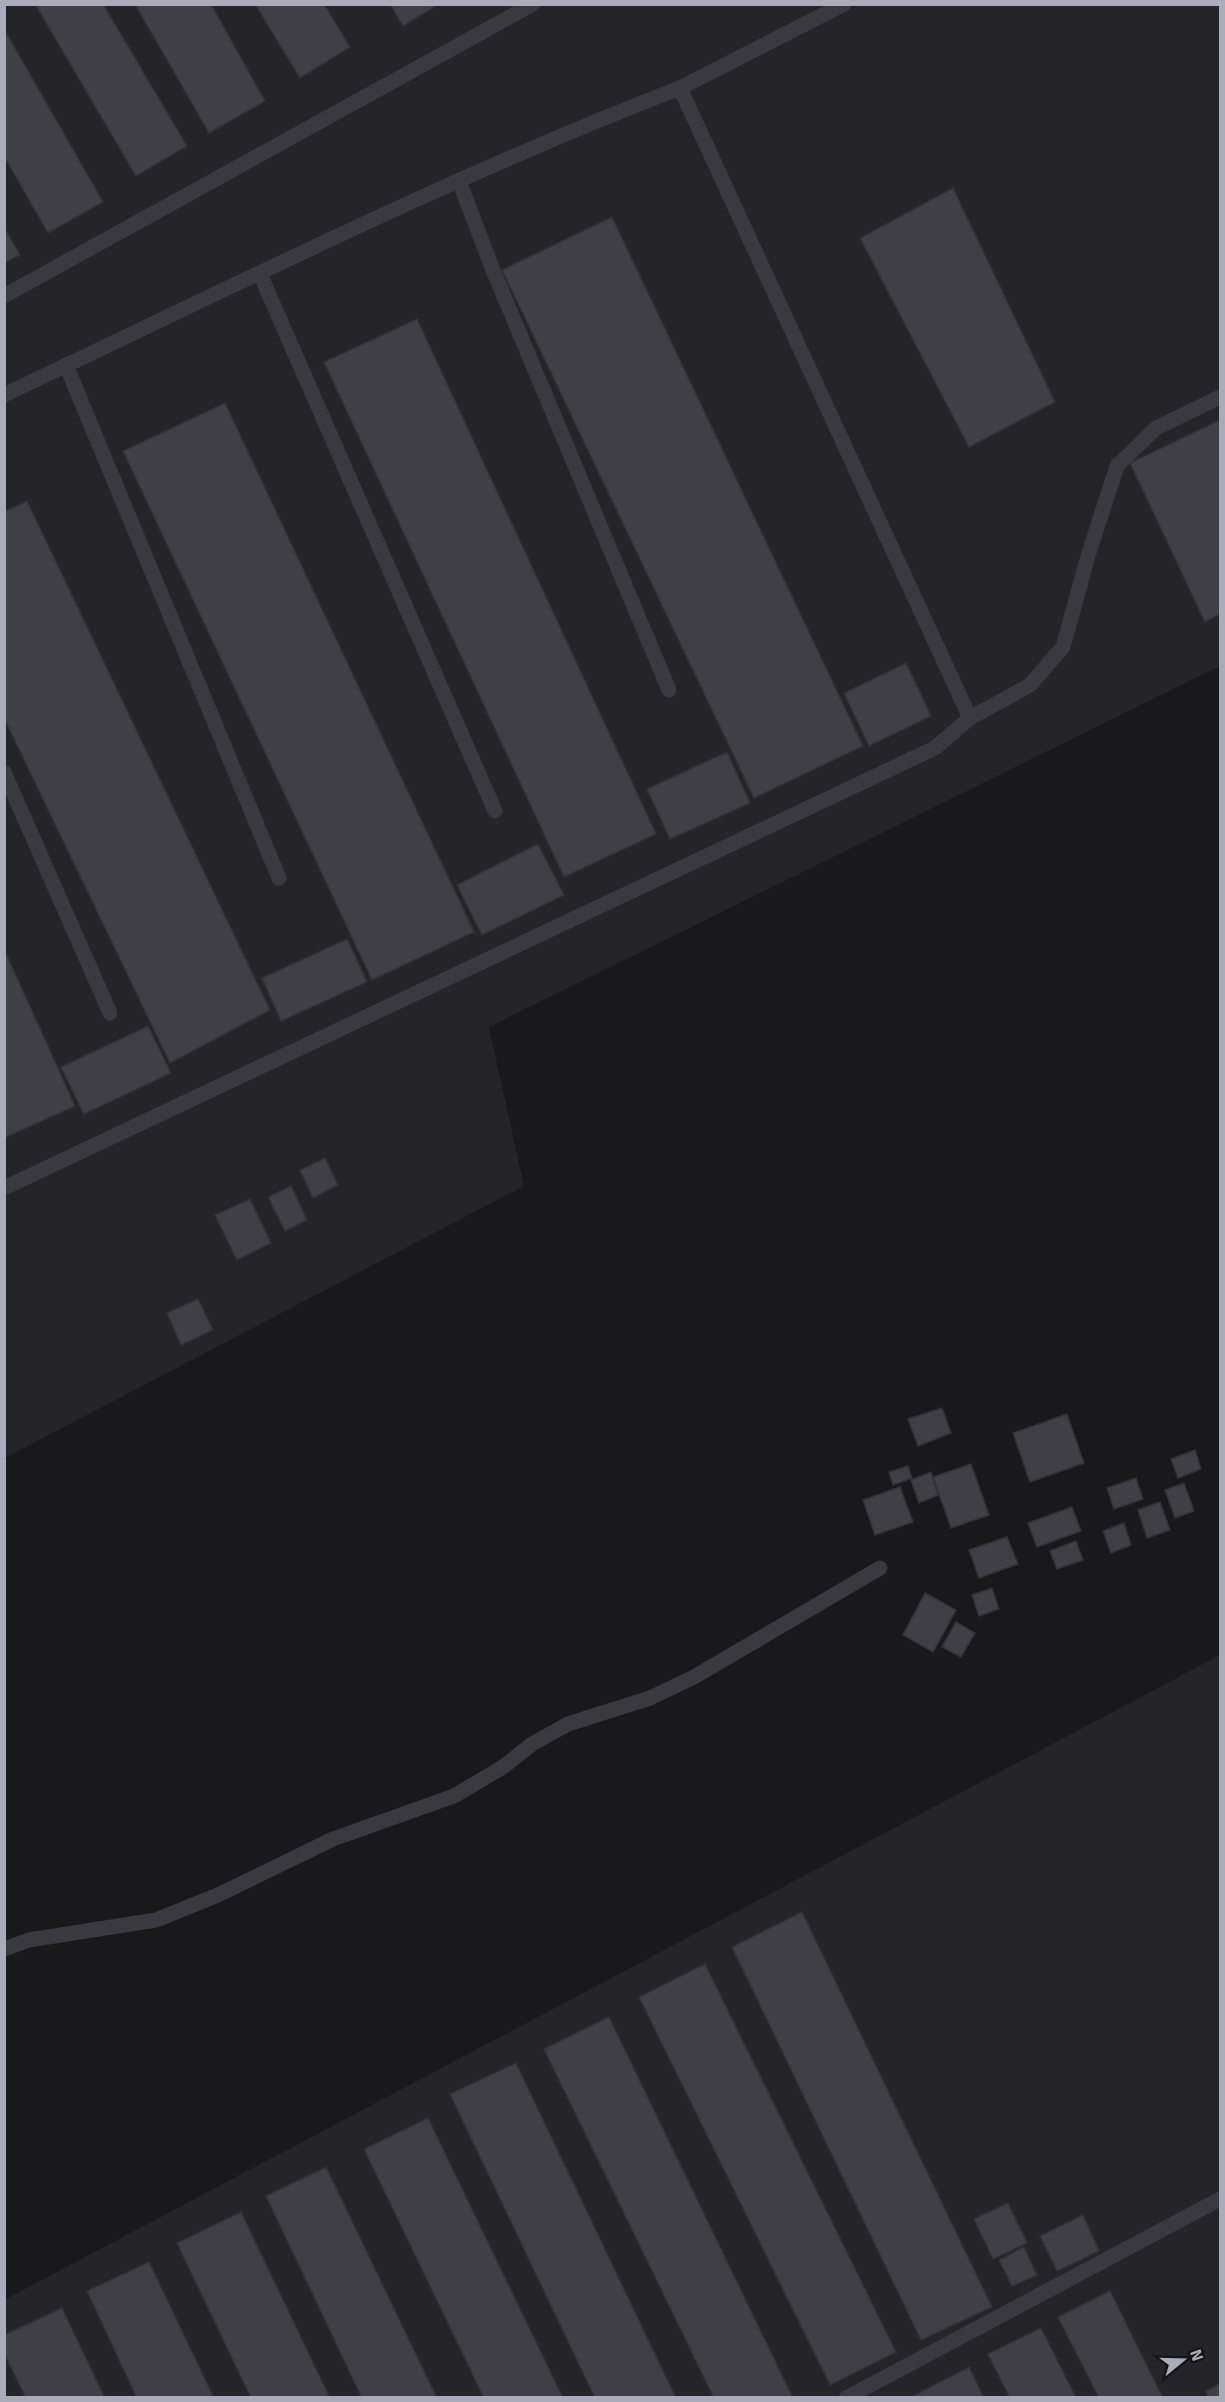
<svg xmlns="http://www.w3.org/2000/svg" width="1225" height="2402" viewBox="0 0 1225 2402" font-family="Signika,sans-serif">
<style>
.built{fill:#252428}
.building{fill:#403f45;stroke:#333237;stroke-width:1.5}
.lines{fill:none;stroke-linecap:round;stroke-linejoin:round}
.service{stroke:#3a3940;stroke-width:15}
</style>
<rect width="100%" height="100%" fill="#19181a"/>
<g class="built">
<path d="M5 5H1220V666L489 1027 524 1186 5 1458Z"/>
<path d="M1220 1655V2397H5L4 2300Z"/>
</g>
<g class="building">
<path d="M35 4H103L187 146 136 176Z"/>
<path d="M135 4H211L265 101 209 133Z"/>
<path d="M255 4H324L350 47 300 78Z"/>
<path d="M390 4H439L403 26Z"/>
<path d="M4 29 103 202 48 233 4 156Z"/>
<path d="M953 188 1055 402 969 447 860 238Z"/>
<path d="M612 217 863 746 754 798 502 270Z"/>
<path d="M4 227 20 255 4 263Z"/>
<path d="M417 319 656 834 564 877 324 362Z"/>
<path d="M225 403 474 932 372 980 123 451Z"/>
<path d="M1220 420V614L1205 622 1130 463Z"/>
<path d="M27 501 270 1010 170 1063 4 718V512Z"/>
<path d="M906 663 931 716 869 746 844 693Z"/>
<path d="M727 752 750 803 670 839 647 789Z"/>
<path d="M538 844 564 895 482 935 457 885Z"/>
<path d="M347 939 367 982 281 1021 262 978Z"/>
<path d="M4 949 75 1106 4 1138Z"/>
<path d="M148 1026 171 1073 84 1114 61 1067Z"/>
<path d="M325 1158 338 1185 313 1198 300 1170Z"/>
<path d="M291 1186 307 1220 285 1231 268 1197Z"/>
<path d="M250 1199 271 1243 237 1260 215 1215Z"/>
<path d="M198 1299 213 1330 181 1345 167 1313Z"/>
<path d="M942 1408 951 1433 918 1446 908 1419Z"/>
<path d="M1067 1414 1084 1463 1030 1482 1013 1433Z"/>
<path d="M1195 1450 1201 1469 1178 1478 1171 1459Z"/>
<path d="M971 1464 989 1515 951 1528 933 1477Z"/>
<path d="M908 1466 912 1478 893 1485 889 1472Z"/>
<path d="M931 1472 938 1495 919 1503 911 1480Z"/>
<path d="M1136 1478 1143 1499 1114 1509 1107 1488Z"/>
<path d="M1184 1483 1194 1511 1175 1518 1165 1490Z"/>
<path d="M900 1487 913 1522 875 1535 863 1500Z"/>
<path d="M1160 1502 1170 1530 1147 1538 1138 1510Z"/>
<path d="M1072 1507 1081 1531 1037 1547 1028 1523Z"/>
<path d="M1124 1523 1131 1545 1111 1553 1103 1531Z"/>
<path d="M1007 1537 1018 1564 979 1578 969 1550Z"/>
<path d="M1076 1541 1083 1560 1057 1569 1050 1551Z"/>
<path d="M992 1588 999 1609 979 1616 972 1595Z"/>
<path d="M925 1593 956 1610 933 1652 903 1635Z"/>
<path d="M956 1622 975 1633 961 1657 942 1647Z"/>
<path d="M802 1912 992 2307 921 2340 732 1947Z"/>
<path d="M705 1964 896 2352 830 2385 639 1997Z"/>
<path d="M609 2017 793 2398H714L544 2049Z"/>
<path d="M516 2063 676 2398H595L450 2094Z"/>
<path d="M428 2118 563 2398H484L364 2149Z"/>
<path d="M326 2167 437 2398H362L266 2196Z"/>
<path d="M1008 2203 1027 2243 993 2259 974 2219Z"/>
<path d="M241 2212 330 2398H251L177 2243Z"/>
<path d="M1083 2215 1099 2251 1057 2271 1040 2236Z"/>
<path d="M1024 2247 1037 2275 1012 2286 999 2260Z"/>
<path d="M149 2262 214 2398H137L87 2291Z"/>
<path d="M1110 2291 1163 2398H1099L1058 2317Z"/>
<path d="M62 2308 105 2398H26L4 2353V2335Z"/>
<path d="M1041 2328 1076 2398H1010L988 2354Z"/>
<path d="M969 2367 984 2398H914L913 2396Z"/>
<path d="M1220 2384V2398H1209L1206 2391Z"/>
</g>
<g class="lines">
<g class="service">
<path d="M680 88 844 4"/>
<path d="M459 181 493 270 669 690"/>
<path d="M260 274 495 811"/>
<path d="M4 296 533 4"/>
<path d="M66 365 279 878"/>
<path d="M4 395C228 289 449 177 680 88L970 718 935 748 4 1188"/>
<path d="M970 718 1030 685 1063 647 1088 556 1117 466 1156 428 1220 397"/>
<path d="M4 772 110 1013"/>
<path d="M4 1949 29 1940 156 1920 218 1895 333 1839 454 1796 503 1767 532 1744 568 1724 650 1698 694 1677 880 1568"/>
<path d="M846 2398 1220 2199"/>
</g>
</g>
<rect width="1225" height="2402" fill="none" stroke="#aaabbb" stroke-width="12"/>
<g transform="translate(1183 2360) rotate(71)" stroke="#141316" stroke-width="4.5" paint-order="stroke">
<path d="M0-4.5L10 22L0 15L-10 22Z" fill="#aaabbb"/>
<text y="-9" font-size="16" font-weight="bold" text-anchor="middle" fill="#aaabbb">N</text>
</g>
</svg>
